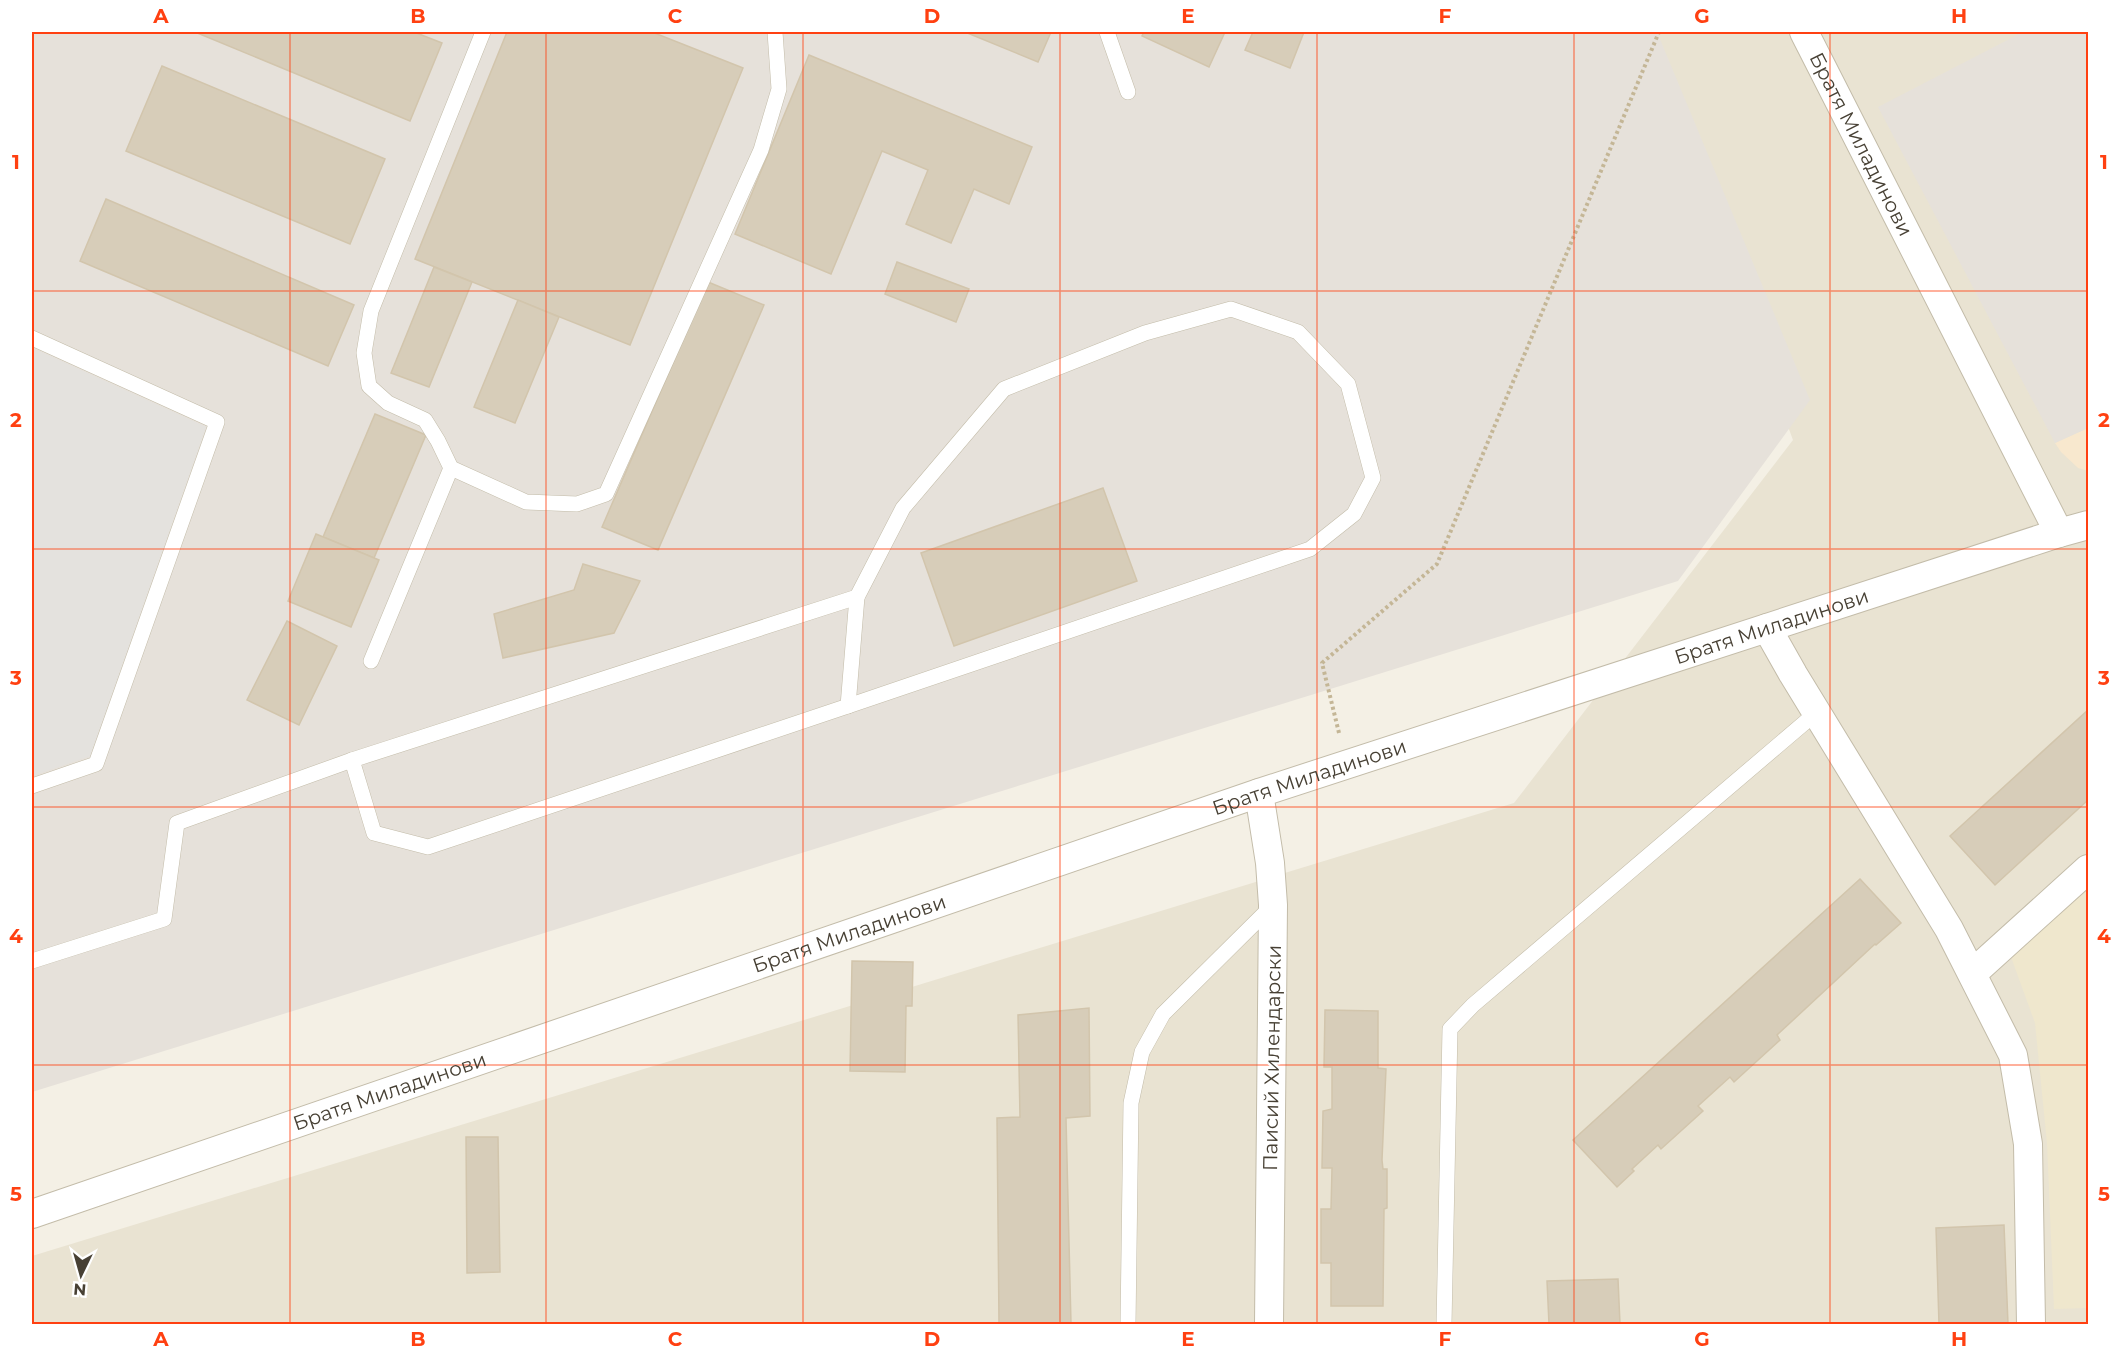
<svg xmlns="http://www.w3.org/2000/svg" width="2120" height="1356" viewBox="0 0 2120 1356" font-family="Montserrat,sans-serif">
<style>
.residential{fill:#e9e3d2}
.commercial{fill:#f8e8ce}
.industrial{fill:#e6e1da}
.education{fill:#efe7cd}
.parking{fill:#e4e2de}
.building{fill:#d7cdb9;stroke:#d2c5ac;stroke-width:1.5}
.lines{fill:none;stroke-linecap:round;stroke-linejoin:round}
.lane-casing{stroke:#c3bca9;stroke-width:16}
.street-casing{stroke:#c3bca9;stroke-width:30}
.path{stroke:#c4b696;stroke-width:4;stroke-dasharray:3 3;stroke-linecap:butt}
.lane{stroke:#fff;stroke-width:15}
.street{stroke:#fff;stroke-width:28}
.grid{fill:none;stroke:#ff4011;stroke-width:1.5;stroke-opacity:0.55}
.labels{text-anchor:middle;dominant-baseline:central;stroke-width:4.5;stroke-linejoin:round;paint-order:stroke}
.street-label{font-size:20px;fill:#474034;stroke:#fff}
.neatline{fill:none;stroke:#ff4011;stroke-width:2}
.grid-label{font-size:20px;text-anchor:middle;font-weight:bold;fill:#ff4011}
</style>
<rect width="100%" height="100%" fill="#f4f0e5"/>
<path class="residential" d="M1642 32H2088V1324H32V1256L1514 803 1793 440Z"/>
<path class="commercial" d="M2088 428V471L2078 468 2061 452 2055 443Z"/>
<g class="industrial">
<path d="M32 32H1657L1810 400 1678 581 32 1092Z"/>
<path d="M2023 32H2088V428L2055 443 1878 107Z"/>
</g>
<path class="education" d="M2088 886V1308L2054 1309 2047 1143 2035 1023 2011 957Z"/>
<path class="parking" d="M32 348 206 427 90 756 32 776Z"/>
<g class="building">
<path d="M195 32H414L442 43 410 121Z"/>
<path d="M507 32H652L743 68 630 345 415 259Z"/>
<path d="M965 32H1051L1038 62Z"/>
<path d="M1144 32H1225L1209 67 1142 36Z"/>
<path d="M1253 32H1304L1290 68 1245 50Z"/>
<path d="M809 55 1032 147 1009 204 974 189 951 243 906 224 928 170 882 151 831 274 735 234Z"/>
<path d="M162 66 385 159 350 244 126 151Z"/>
<path d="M106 199 354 305 328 366 80 261Z"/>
<path d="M897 262 969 289 956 322 885 294Z"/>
<path d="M434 267 472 282 429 387 391 373Z"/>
<path d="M708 282 764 305 658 550 602 527Z"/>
<path d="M518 300 559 317 515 423 474 407Z"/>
<path d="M375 414 426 435 374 558 323 537Z"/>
<path d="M1103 488 1137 581 954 646 921 553Z"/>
<path d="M316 534 379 560 351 627 288 601Z"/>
<path d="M583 564 640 581 614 633 503 658 494 614 574 590Z"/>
<path d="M287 621 337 646 299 725 247 700Z"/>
<path d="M2088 710V800L1995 885 1950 836Z"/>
<path d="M1860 879 1901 923 1876 945 1875 944 1777 1035 1780 1040 1734 1082 1730 1077 1698 1106 1703 1111 1661 1149 1658 1145 1632 1169 1634 1171 1617 1187 1573 1140Z"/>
<path d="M852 961 913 962 912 1006H906L905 1072 850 1071Z"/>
<path d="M1089 1008 1090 1116 1066 1118 1071 1324H999L997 1118 1020 1117 1018 1015Z"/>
<path d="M1325 1010 1378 1011V1068L1386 1069 1382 1160 1383 1169H1387V1208L1384 1209 1383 1306H1331V1263H1321V1209H1331L1332 1168H1322L1323 1111 1332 1109V1067H1324Z"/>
<path d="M466 1137H498L500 1272 467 1273Z"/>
<path d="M2004 1225 2008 1324H1939L1936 1228Z"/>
<path d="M1618 1279 1620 1324H1549L1547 1281Z"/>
</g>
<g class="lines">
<g class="lane-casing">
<g id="lane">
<path d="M483 32 371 311 364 353 369 386 388 403 425 420 438 441 451 468 526 502 577 504 606 494 761 150 779 89 775 32"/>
<path d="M1107 32 1128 92"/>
<path d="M32 338 217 422 96 764 32 786"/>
<path d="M371 661 451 468"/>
<path d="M352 760 374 833 428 847 848 706 857 597"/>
<path d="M32 961 164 919 177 823 352 760 857 597 903 508 1004 389 1145 333 1231 309 1298 332 1348 384 1373 478 1354 514 1310 549 848 706"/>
<path d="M1128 1324 1131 1103 1142 1052 1163 1014 1273 905"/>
<path d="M1444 1324 1450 1029 1473 1005 1816 713"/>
</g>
</g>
<g class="street-casing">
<g id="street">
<path id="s1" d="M1804 32 2059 533"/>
<path d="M1767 628 1793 674 1949 929 2013 1055 2028 1144 2031 1324"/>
<path d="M1259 793 1270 863 1273 905 1269 1324"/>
<path d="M1973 973 2088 869"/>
<path id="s2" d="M32 1214 1259 793 2059 533 2088 525"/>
</g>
</g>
<path class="path" d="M1339 733 1322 663 1437 564 1659 32"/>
<use href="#lane" class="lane"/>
<use href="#street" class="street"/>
</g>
<path class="grid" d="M290 32V1324M546 32V1324M803 32V1324M1060 32V1324M1317 32V1324M1574 32V1324M1830 32V1324M32 291H2088M32 549H2088M32 807H2088M32 1065H2088"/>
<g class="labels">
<g class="street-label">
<text stroke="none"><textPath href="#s1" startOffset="126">Братя Миладинови</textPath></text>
<text stroke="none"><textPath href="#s2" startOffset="1836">Братя Миладинови</textPath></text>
<text stroke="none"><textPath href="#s2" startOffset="1350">Братя Миладинови</textPath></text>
<text stroke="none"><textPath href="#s2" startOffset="864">Братя Миладинови</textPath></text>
<text transform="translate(1272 1058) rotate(-89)">Паисий Хилендарски</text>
<text stroke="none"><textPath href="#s2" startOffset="378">Братя Миладинови</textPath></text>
</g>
</g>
<rect width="2120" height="1356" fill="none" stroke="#ffffff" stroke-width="66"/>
<g transform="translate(81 1275) rotate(185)" stroke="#ffffff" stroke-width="4.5" paint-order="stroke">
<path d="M0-4.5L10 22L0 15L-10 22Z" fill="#474034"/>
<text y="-9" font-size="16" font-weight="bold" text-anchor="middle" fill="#474034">N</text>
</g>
<rect x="33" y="33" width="2054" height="1290" class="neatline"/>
<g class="grid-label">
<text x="161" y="23">A</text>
<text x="418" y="23">B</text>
<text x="675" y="23">C</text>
<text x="932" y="23">D</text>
<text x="1188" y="23">E</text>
<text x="1445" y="23">F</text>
<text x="1702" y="23">G</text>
<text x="1959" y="23">H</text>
<text x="16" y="169">1</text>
<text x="2104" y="169">1</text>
<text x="16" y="427">2</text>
<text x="2104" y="427">2</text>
<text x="16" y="685">3</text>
<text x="2104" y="685">3</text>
<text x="16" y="943">4</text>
<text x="2104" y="943">4</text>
<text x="16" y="1201">5</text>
<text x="2104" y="1201">5</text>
<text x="161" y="1346">A</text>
<text x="418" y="1346">B</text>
<text x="675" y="1346">C</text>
<text x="932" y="1346">D</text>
<text x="1188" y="1346">E</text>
<text x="1445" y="1346">F</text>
<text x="1702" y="1346">G</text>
<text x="1959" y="1346">H</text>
</g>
</svg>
